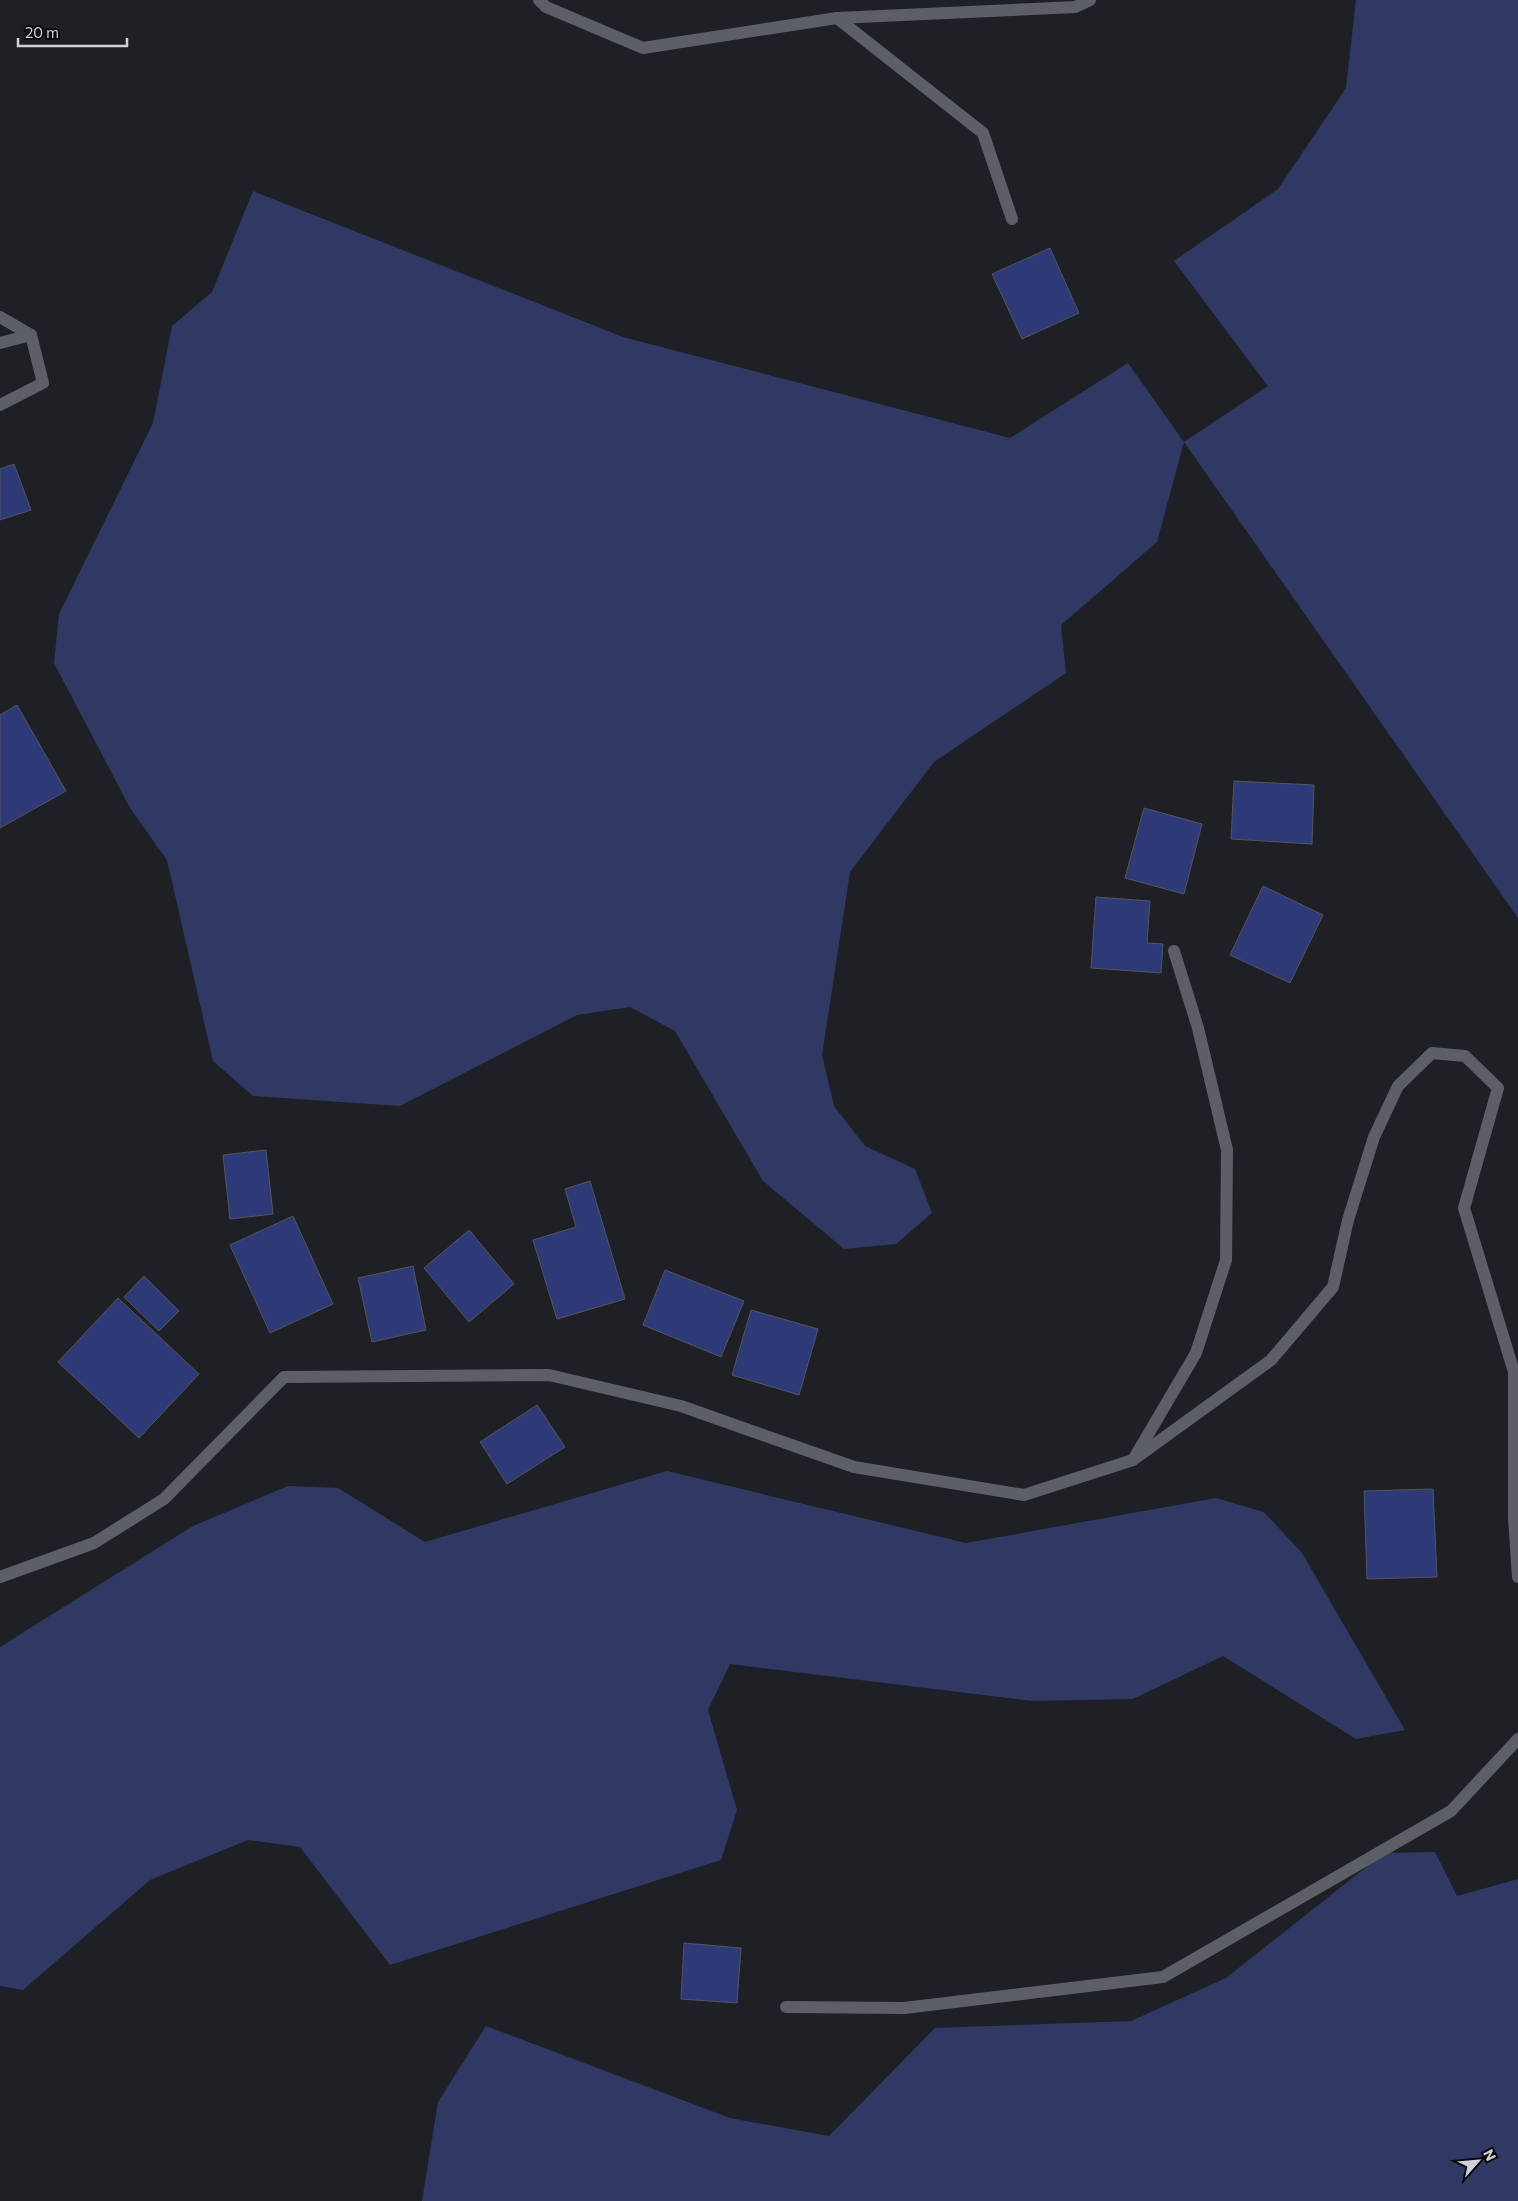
<svg xmlns="http://www.w3.org/2000/svg" width="1518" height="2201" viewBox="0 0 1518 2201" font-family="Commissioner,sans-serif">
<style>
.green{fill:#2f3963}
.building{fill:#2e3a78;stroke:#53555c}
.lines{fill:none;stroke-linecap:round;stroke-linejoin:round}
.lane{stroke:#5d5f66;stroke-width:12}
.street{stroke:#5d5f66;stroke-width:12}
</style>
<rect width="100%" height="100%" fill="#1e2025"/>
<g class="green">
<path d="M1356 0H1518V918L1184 442 1157 542 1061 625 1066 673 934 762 850 872 822 1055 834 1106 865 1146 915 1169 932 1213 896 1244 844 1249 763 1181 675 1031 630 1007 577 1015 400 1106 253 1096 213 1061 167 860 130 808 54 663 59 614 153 423 172 326 212 292 253 191 623 337 1010 438 1128 363 1184 442 1268 386 1174 261 1278 189 1346 88Z"/>
<path d="M667 1471 966 1543 1216 1498 1264 1512 1302 1553 1405 1730 1356 1739 1223 1656 1133 1699 1033 1701 730 1664 708 1710 737 1810 721 1860 390 1965 300 1847 248 1840 150 1880 23 1990 0 1986V1647L193 1526 288 1486 338 1488 425 1542Z"/>
<path d="M1435 1852 1457 1896 1518 1879V2201H422L438 2102 486 2026 730 2118 829 2136 935 2028 1131 2021 1226 1978 1384 1853Z"/>
</g>
<g class="building">
<path d="M1050 248 1079 313 1022 339 992 274Z"/>
<path d="M14 464 31 510 0 520V469Z"/>
<path d="M17 705 66 791 0 828V715Z"/>
<path d="M1234 781 1314 785 1312 844 1231 839Z"/>
<path d="M1144 808 1202 824 1184 894 1125 878Z"/>
<path d="M1263 886 1323 915 1290 983 1230 955Z"/>
<path d="M1096 897 1150 901 1147 943 1163 944 1161 973 1091 968Z"/>
<path d="M266 1150 273 1214 230 1219 223 1155Z"/>
<path d="M590 1181 625 1299 557 1319 533 1240 576 1227 565 1189Z"/>
<path d="M293 1216 333 1304 270 1333 230 1245Z"/>
<path d="M469 1230 514 1284 469 1322 424 1268Z"/>
<path d="M413 1266 426 1330 372 1342 358 1278Z"/>
<path d="M665 1270 744 1301 721 1357 643 1325Z"/>
<path d="M144 1276 179 1311 159 1331 124 1297Z"/>
<path d="M118 1298 199 1374 139 1438 58 1362Z"/>
<path d="M751 1310 818 1329 799 1395 732 1375Z"/>
<path d="M537 1405 565 1447 507 1484 480 1442Z"/>
<path d="M1433 1489 1437 1577 1367 1579 1364 1491Z"/>
<path d="M684 1943 741 1948 737 2003 681 1999Z"/>
</g>
<g class="lines">
<g class="lane">
<path d="M539 0 546 7 643 48 837 18 983 133 1012 219"/>
<path d="M837 18 1075 7 1090 0"/>
<path d="M1133 1460 1196 1353 1226 1260 1227 1150 1198 1028 1174 951"/>
<path d="M786 2007 904 2008 1163 1977 1451 1811 1518 1739"/>
</g>
<g class="street">
<path d="M0 317 31 335 43 383 0 405"/>
<path d="M0 343 31 335"/>
<path d="M0 1577 94 1543 164 1499 284 1377 549 1375 681 1406 854 1467 1024 1495 1133 1460 1271 1360 1333 1287 1348 1220 1374 1137 1398 1086 1432 1053 1465 1056 1498 1088 1464 1208 1514 1372V1518L1518 1577"/>
</g>
</g>
<g transform="translate(1478 2161) rotate(63)" stroke="#090a0c" stroke-width="4" paint-order="stroke">
<path d="M0-4L9 19L0 12L-9 19Z" fill="#d0d2d5"/>
<text y="-8" font-size="14" font-weight="bold" text-anchor="middle" fill="#d0d2d5">N</text>
</g>
<path d="M18 38v8h109v-8" fill="none" stroke="#d0d2d5" stroke-width="2.5"/>
<text x="25" y="38" font-size="15" fill="#d0d2d5" stroke="#090a0c" stroke-width="4" paint-order="stroke">20 m</text>
</svg>
